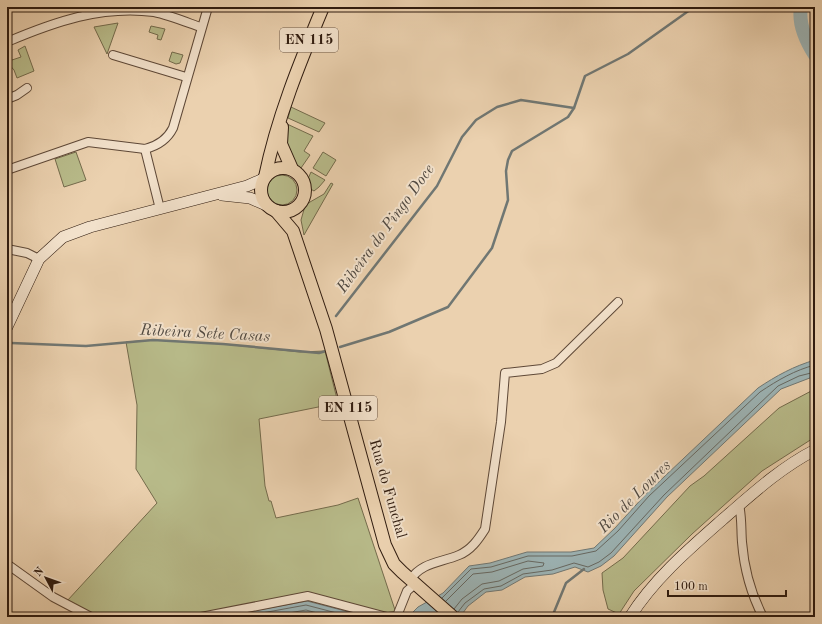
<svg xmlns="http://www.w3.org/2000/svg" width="822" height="624" viewBox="0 0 822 624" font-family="'Old Standard TT',serif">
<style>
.green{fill:#b8bb8a;stroke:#746b4c}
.water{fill:#9cb4b6;stroke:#707773}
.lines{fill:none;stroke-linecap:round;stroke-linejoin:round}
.shore{stroke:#666862;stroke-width:1}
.stream{stroke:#707773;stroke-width:2.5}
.river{stroke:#9cb4b6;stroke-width:14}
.street-casing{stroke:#5e4837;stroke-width:10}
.secondary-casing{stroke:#2f1b0f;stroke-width:12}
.primary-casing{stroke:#2f1b0f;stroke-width:14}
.street{stroke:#f2e1cb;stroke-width:8}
.secondary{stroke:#f2e1cb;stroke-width:11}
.primary{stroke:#ebd1af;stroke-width:12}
.labels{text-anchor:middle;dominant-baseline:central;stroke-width:4;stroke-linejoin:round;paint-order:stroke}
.shield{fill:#f2e1cb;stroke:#6a5647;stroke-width:1}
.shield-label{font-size:14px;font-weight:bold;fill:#2f1b0f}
.street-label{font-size:15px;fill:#2f1b0f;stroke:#f2e1cb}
.water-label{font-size:16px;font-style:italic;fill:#504941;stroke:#f2e1cb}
</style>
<rect width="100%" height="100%" fill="#ebd1af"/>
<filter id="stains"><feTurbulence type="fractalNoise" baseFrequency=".005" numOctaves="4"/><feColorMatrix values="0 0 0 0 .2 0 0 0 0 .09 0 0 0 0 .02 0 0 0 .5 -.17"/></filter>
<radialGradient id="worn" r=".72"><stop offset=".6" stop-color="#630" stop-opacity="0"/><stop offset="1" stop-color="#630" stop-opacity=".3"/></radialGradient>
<g class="green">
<path d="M118 23 107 54 94 27Z"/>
<path d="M151 26 165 29 161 40 157 39 158 35 149 32Z"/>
<path d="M25 46 34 71 17 78 14 70 7 62V54L9 53 12 60 21 57 18 50Z"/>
<path d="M172 52 183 55 180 63 176 64 169 61Z"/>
<path d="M291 107 325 123 319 132 288 118Z"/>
<path d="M287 124 313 136 304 151 310 155 301 168C285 163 284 137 287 124Z"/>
<path d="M76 152 86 180 64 187 55 159Z"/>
<path d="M323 152 336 160 326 176 313 168Z"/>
<path d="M311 172 325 180 319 187 314 191 309 188 307 181Z"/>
<circle cx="282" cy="190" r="15"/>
<path d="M331 183 333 184 304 235 301 220 305 206 310 202 324 194Z"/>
<path d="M153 340 223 344 300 352 325 351 338 403 259 419 265 486 269 501H271L276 518 338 505 358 498 397 616 308 596 201 617H94L67 601 157 503 136 469 137 405 126 342Z"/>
<path d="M815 389V437L762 471 692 534 634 591 619 614 608 609 603 590 602 573 623 558 690 486 704 476 779 408Z"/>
</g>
<g class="water">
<path d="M809 35 815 44V58L803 38Z"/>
<path d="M815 360V376L781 389 667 497 614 556 601 566 588 572 575 567 553 574 525 577 502 590 486 592 468 606 460 617H408L418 607 443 593 469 566 490 563 527 552H571L594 548 615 528 646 494 758 388C776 376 794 366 815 360Z"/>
<path d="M307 601 368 617H221Z"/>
</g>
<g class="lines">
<g class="shore">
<path d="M442 598 471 569 491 567 528 556H572L596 551 618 531 649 496 760 392C778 380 795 370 815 365"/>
<path d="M446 601 473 574 492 572 528 561 544 563 543 566 523 569 499 581 482 584 462 599 454 609"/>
<path d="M458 612 465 603 484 589 501 586 523 574 552 570 574 563 588 567 599 562 611 553 664 495 778 386 799 376 815 372"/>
<path d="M240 617 306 605 352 617"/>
<path d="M266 617 306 610 332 617"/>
</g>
<g class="stream">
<path d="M336 316 437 186 462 137 476 120 497 107 521 100 574 108"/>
<path d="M11 343 86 346 153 340 223 344 319 353 326 351"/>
<path d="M340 347 389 332 448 307 492 248 508 200 506 171 508 160 512 151 568 117 574 108 585 76 628 54 694 7"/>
<path d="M552 617 566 583 584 569"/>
</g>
<path class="river" d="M801 7C798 24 806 41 815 55"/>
<g class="street-casing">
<g id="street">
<path d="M7 42C54 22 102 5 154 12 169 15 186 22 200 27"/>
<path d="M113 55 186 77"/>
<path d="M7 99 17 95 27 88"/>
<path d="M145 149 160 209"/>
<path d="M7 170 88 142 145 149C157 146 167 140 173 128L208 7"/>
<path d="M7 249 27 253 39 259"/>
<path d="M739 505C742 517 741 530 742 542 744 568 751 594 763 617"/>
<path d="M7 564 53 597 91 617"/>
<path d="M410 580C422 562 440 563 459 555 471 550 478 540 485 529L501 422 505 373 542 369 556 363 618 302"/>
<path d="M201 617 308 596 387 617"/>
<path d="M389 617 397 616 407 591 415 584"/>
</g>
</g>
<g class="secondary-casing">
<g id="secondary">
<path d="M222 195 250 198 266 205"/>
<path d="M7 327 39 259 63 237 90 227 247 186 263 179"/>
<path d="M630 617C654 579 689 549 722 520 752 494 780 468 815 450"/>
</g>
</g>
<g class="primary-casing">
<g id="primary">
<path d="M282 127 281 144 292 169"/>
<circle cx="283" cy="190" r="22"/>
<path d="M265 177C277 118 300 62 323 7"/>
<path d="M276 211 293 231 326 329 385 545 394 564 402 572 453 617"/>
</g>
</g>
<use href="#street" class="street"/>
<use href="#secondary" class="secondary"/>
<use href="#primary" class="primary"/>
</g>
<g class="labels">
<g class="shield">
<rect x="280" y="28" width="58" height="24" rx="3"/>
<rect x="319" y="396" width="58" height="24" rx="3"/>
</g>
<g class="shield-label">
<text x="309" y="40">EN 115</text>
<text x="348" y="408">EN 115</text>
</g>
<g class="street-label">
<text transform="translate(387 489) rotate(74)">Rua do Funchal</text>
</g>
<g class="water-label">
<text transform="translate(386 229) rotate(-54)">Ribeira do Pingo Doce</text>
<text transform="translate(205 334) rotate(3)">Ribeira Sete Casas</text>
<text transform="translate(635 497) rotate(-45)">Rio de Loures</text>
</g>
</g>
<rect width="822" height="624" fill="none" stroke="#ebd1af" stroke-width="24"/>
<rect x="8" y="8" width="806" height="608" fill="none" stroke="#2f1b0f" stroke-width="2"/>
<rect x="12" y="12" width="798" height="600" fill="none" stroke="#2f1b0f"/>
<g transform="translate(46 578) rotate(311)" stroke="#f2e1cb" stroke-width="3" paint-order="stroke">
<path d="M0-3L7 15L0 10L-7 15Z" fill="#2f1b0f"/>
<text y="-6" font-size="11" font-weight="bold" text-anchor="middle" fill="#2f1b0f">N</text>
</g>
<path d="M668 590v6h118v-6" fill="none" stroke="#2f1b0f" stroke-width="2"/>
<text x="674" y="590" font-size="12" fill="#2f1b0f" stroke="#f2e1cb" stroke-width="3" paint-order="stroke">100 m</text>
<rect width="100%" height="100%" filter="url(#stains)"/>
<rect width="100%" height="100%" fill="url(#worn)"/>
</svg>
